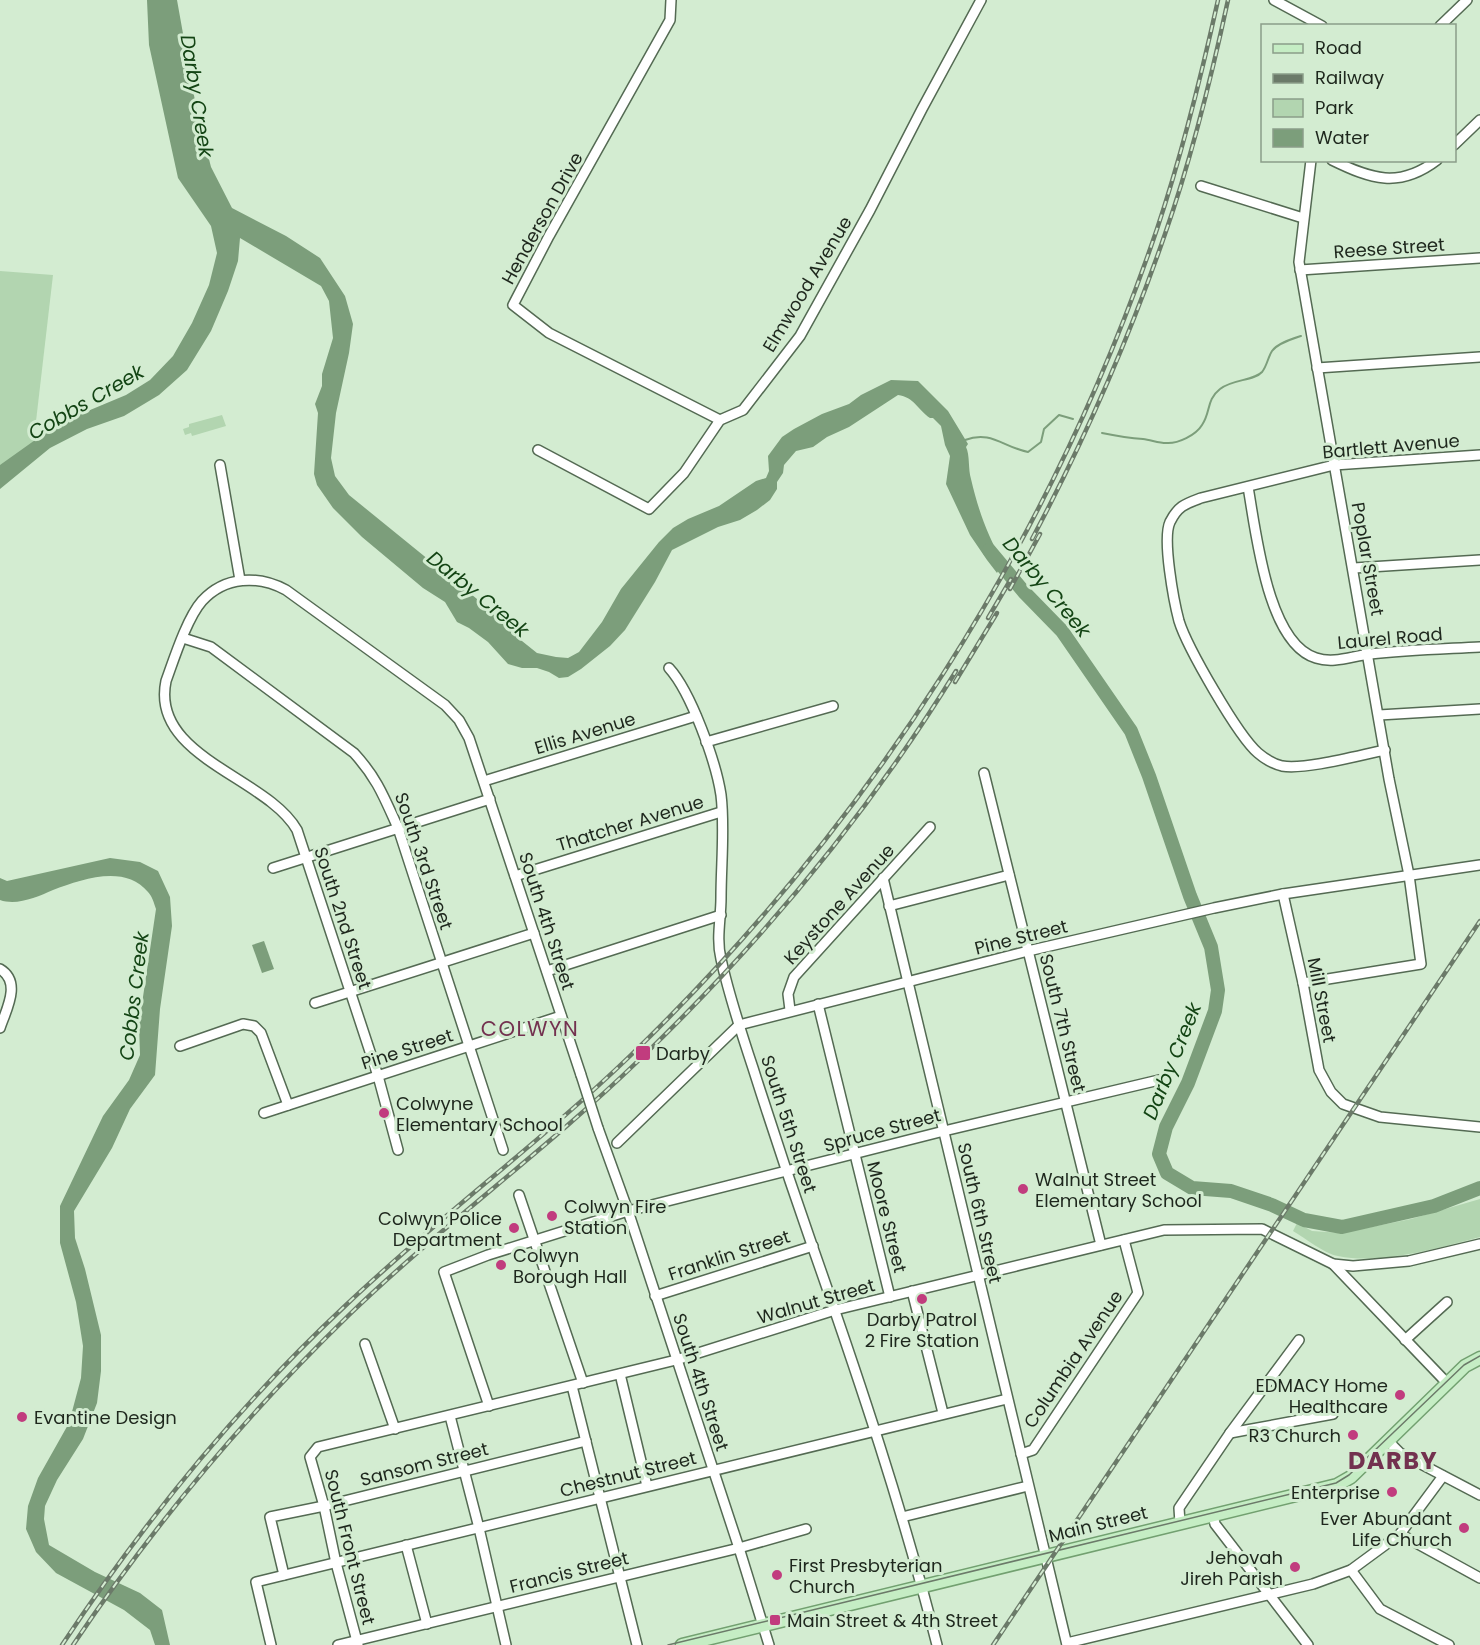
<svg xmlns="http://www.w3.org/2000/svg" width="1480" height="1645" viewBox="0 0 1480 1645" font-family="Poppins,sans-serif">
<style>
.green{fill:#b2d5b0}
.water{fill:#7c9e7b}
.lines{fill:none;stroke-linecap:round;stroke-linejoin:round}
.stream{stroke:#7c9e7b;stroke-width:2}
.river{stroke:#7c9e7b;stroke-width:14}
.minor-casing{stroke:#546a53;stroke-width:12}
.major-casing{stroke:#72a070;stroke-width:15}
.minor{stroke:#fff;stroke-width:9}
.major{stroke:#c5edc4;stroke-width:12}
.tram{stroke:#6b7a69;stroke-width:1.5}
.rail-casing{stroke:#6b7a69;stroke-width:4.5}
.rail{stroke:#d3ecd1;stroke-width:2;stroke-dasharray:7;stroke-linecap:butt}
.minor-bridge-casing{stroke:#546a53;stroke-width:12;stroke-linecap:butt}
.minor-bridge{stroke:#fff;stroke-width:9}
.poi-dot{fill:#c13c7e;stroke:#d3ecd1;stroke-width:2}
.labels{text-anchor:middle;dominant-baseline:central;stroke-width:6;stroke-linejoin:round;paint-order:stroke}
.street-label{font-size:18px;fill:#1e271d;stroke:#d3ecd1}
.poi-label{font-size:18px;fill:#1e271d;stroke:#d3ecd1;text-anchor:start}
.water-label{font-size:20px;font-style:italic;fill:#134414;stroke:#d3ecd1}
.quarter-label{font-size:21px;letter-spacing:1.5px;fill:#73314f;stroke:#d3ecd1}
.district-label{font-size:24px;font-weight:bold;letter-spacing:1.5px;fill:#73314f;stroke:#d3ecd1}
</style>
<rect width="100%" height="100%" fill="#d3ecd1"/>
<g class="green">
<path d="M0 271 53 275 33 447 0 472Z"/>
<path d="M222 415 226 426 192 436 191 433 185 435 183 429 189 427V424Z"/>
<path d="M1480 1199V1237C1438 1248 1381 1265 1338 1256 1325 1254 1305 1238 1293 1231L1297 1223 1312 1231 1342 1233 1411 1219Z"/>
</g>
<g class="water">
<path d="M147 0H177L197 112 211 167 232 208 286 236 320 258 345 296 353 324 349 353 336 413 331 458 335 476 349 495 477 599 522 641 537 653 556 657 568 658 579 652 602 622 621 589 659 542 673 528 688 519 719 506 756 481 766 478 769 471 768 456 782 437 794 429 822 414 849 404 861 395 891 380 918 381 948 411 968 444 966 447C970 455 968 469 971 479 978 509 987 535 1003 562L997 573 987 560 970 535 946 484 950 456 945 445 941 426 933 418H930C918 410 914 397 898 395L849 427 827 437 813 447 796 451 784 465 783 473 777 482V489L770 500 757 510 740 520 718 527 672 550 655 582 625 630 610 646 581 669 568 677 559 678 549 672 537 668H522L508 664 488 642 469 628 457 622 445 602 423 588 362 537 333 508 317 485 314 474 318 413 315 404 322 386V374L333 338 329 301 321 286 240 238 238 261 228 291 211 331 187 370 159 395 124 416 87 429 50 448 0 489V465L59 423 126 395 150 380 173 356 192 323 209 285 217 253 211 226 178 178 149 45Z"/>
<path d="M110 858 140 862 158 871 170 897 172 926 160 1009 155 1075 130 1109 112 1148 74 1211 75 1238 85 1269 101 1335V1371L97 1403 83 1439 57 1480 45 1506 44 1519 49 1545 95 1572 140 1593 162 1610 170 1645H155L150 1630 124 1610 56 1573 36 1552 26 1529 28 1506 38 1478 69 1423 81 1378 83 1346 76 1302 60 1243V1206L103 1116 129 1080 140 1055 139 1024 156 909C154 903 152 896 148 892 125 864 82 879 53 890 37 897 17 906 0 900V878L7 881Z"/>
<path d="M264 941 274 969 262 973 252 945Z"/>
</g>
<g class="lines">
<g class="stream">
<path d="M1102 433C1117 436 1129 438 1143 439 1151 440 1159 443 1166 443 1178 444 1196 435 1202 425 1211 412 1206 400 1220 389 1232 379 1254 381 1262 372 1267 366 1268 357 1272 351 1278 343 1292 339 1301 336"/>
<path d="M965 440C991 430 1003 447 1028 452L1041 442 1044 429 1059 415 1073 419"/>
</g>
<path class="river" d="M989 550 1024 592 1062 631 1131 731 1149 776 1190 896 1211 947 1218 990 1215 1011 1188 1083 1166 1127 1159 1154 1167 1173 1192 1188 1231 1191 1272 1205 1304 1220 1342 1227 1434 1206 1480 1188"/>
<g class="minor-casing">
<g id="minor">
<path d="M671 0 670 20 549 236 513 305 549 333 720 420"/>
<path d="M1274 0 1322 26"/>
<path d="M1440 26 1467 0"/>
<path d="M1454 145 1480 120"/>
<path d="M1332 160C1371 179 1399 189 1437 160"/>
<path d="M1201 186 1303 218"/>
<path d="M1300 270 1480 258"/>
<path d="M1317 368 1480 357"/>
<path d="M538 450 649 509 684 473 720 420 743 410 800 336 870 210 922 109 981 0"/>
<path d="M220 465 240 580"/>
<path d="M1248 487C1256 531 1267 643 1316 658 1334 664 1352 656 1370 654 1407 650 1443 649 1480 647"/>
<path d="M1354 568 1480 560"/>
<path d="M183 638 211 647 354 753C377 778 384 797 398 828L503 1150"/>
<path d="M669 668C691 692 716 762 721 795 725 827 721 865 721 898 721 918 716 939 721 959 729 996 741 1032 753 1068 772 1128 792 1188 813 1248 859 1379 903 1510 937 1645"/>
<path d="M1379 715 1480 709"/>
<path d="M706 742 833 706"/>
<path d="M1385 750C1360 755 1306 770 1282 766 1274 764 1265 759 1258 753 1238 736 1187 647 1179 621 1174 602 1162 539 1170 522 1178 506 1185 504 1201 498L1334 465 1480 455"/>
<path d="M984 773 1101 1245"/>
<path d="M484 781 696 716"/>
<path d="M273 868 490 799"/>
<path d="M515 876 721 812"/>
<path d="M883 878 1067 1645"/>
<path d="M1283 894 1303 983 1319 1070 1331 1092 1343 1104 1380 1117 1480 1127"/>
<path d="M889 906 1009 875"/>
<path d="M0 969C22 982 6 1010 0 1028"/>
<path d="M547 971 721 915"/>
<path d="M1303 983 1421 964 1409 875 1389 779 1299 262 1311 160"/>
<path d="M315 1003 534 933"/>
<path d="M818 1004 890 1297"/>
<path d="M790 1010 788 994 794 977 930 827"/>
<path d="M180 1046 243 1024 254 1026 261 1033 288 1105"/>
<path d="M264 1113 561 1016"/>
<path d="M598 1128 628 1211 739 1548 769 1645"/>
<path d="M617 1143 739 1025 1028 951 1214 908 1283 894 1480 865"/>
<path d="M398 1150 378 1076 297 830C267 777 150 757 166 681 174 659 187 618 202 601 225 576 258 575 286 590L445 705 459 720 469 738 581 1075"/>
<path d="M519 1195 583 1383"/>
<path d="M1333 1264 1447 1383"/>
<path d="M912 1291 943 1413"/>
<path d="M655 1296 813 1246"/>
<path d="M1405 1340 1447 1302"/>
<path d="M365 1344 395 1429"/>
<path d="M620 1374 647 1486"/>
<path d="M572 1386 637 1645"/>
<path d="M489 1406 444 1272 488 1255 628 1211 944 1131 1159 1080"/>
<path d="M450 1416 479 1528 506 1645"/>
<path d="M1230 1433 1333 1414"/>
<path d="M1388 1441 1400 1453 1480 1495"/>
<path d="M1021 1454 1033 1450 1138 1293 1124 1240"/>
<path d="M1213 1515 1215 1524 1308 1645"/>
<path d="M902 1517 1028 1486"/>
<path d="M1180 1523 1179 1508 1230 1433 1299 1340"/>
<path d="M1400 1534 1480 1578"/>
<path d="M406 1545 427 1624"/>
<path d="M1351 1570 1380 1609 1449 1645"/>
<path d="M284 1575 270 1517 324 1506 586 1441"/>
<path d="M1067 1643 1313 1584 1351 1570 1400 1534 1443 1476"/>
<path d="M271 1645 256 1582 1007 1399"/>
<path d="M338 1645 739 1548 806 1529"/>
<path d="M358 1645 336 1563 324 1506 310 1457 318 1447 676 1360 835 1310 1164 1230 1262 1229 1333 1264 1353 1266 1409 1261 1480 1244"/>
</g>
</g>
<g class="major-casing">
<path id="major" d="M682 1645 1337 1485 1351 1477 1465 1366 1480 1358"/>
</g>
<use href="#minor" class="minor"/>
<use href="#major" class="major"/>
<path class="tram" d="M668 1645 1336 1483 1349 1475 1464 1365 1480 1356"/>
<g class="rail-casing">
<g id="rail">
<path d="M1032 539C1084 441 1129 339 1165 234 1192 157 1211 79 1228 0"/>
<path d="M1010 589 1040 534"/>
<path d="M988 618 1011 579"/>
<path d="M955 682 997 613"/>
<path d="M62 1645C143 1523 238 1406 345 1306 437 1218 540 1143 631 1055 869 825 1051 542 1157 229 1182 154 1201 77 1218 0"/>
<path d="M73 1645C153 1526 246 1415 349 1315 441 1226 546 1150 638 1061 759 945 868 814 956 671"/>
<path d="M993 1645 1480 921"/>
</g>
</g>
<use href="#rail" class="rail"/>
<g class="minor-bridge-casing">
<path id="minor-bridge" d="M581 1075 598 1128"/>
</g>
<use href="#minor-bridge" class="minor-bridge"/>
</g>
<g class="poi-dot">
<rect x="635" y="1045" width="16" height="16" rx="3"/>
<circle cx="384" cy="1113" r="6"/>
<circle cx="1023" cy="1189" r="6"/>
<circle cx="552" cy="1216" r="6"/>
<circle cx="514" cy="1228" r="6"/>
<circle cx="501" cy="1265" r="6"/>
<circle cx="922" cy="1299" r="6"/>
<circle cx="1400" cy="1395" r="6"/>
<circle cx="22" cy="1417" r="6"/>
<circle cx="1353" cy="1435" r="6"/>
<circle cx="1392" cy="1492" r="6"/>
<circle cx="1464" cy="1528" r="6"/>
<circle cx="1295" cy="1567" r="6"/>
<circle cx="777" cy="1575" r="6"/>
<rect x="769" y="1614" width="12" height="12" rx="3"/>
</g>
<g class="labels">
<g class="street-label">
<text transform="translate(542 218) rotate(-61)">Henderson Drive</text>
<text transform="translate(1389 248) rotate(-4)">Reese Street</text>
<text transform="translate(807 284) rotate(-59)">Elmwood Avenue</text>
<text transform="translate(1391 446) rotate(-5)">Bartlett Avenue</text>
<text transform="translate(1368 559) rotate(80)">Poplar Street</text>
<text transform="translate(1390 638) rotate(-5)">Laurel Road</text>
<text transform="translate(585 733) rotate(-17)">Ellis Avenue</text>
<text transform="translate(630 823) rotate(-17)">Thatcher Avenue</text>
<text transform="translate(424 861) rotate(71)">South 3rd Street</text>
<text transform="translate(839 904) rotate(-48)">Keystone Avenue</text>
<text transform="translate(343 918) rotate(72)">South 2nd Street</text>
<text transform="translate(547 921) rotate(72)">South 4th Street</text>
<text transform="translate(1021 937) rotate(-14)">Pine Street</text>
<text transform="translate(1322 1000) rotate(79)">Mill Street</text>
<text transform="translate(1063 1023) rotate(76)">South 7th Street</text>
<text transform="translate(407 1049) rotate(-18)">Pine Street</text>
<text transform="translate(789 1124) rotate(72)">South 5th Street</text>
<text transform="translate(882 1130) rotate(-15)">Spruce Street</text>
<text transform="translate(980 1213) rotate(77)">South 6th Street</text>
<text transform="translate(887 1217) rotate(76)">Moore Street</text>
<text transform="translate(729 1255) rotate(-18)">Franklin Street</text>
<text transform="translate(816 1301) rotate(-16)">Walnut Street</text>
<text transform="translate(1073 1359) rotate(-56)">Columbia Avenue</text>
<text transform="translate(701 1382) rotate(72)">South 4th Street</text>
<text transform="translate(424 1464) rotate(-14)">Sansom Street</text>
<text transform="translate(628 1474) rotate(-14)">Chestnut Street</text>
<text transform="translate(1098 1524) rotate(-14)">Main Street</text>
<text transform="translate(350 1547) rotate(76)">South Front Street</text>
<text transform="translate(569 1572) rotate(-14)">Francis Street</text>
</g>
<g class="poi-label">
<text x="656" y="1053">Darby</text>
<text x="396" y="1103">Colwyne<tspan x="396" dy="21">Elementary School</tspan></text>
<text x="1035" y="1179">Walnut Street<tspan x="1035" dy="21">Elementary School</tspan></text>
<text x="564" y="1206">Colwyn Fire<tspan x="564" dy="21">Station</tspan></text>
<text x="502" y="1218" text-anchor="end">Colwyn Police<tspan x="502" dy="21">Department</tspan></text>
<text x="513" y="1255">Colwyn<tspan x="513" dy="21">Borough Hall</tspan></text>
<text x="922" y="1319" text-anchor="middle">Darby Patrol<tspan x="922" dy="21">2 Fire Station</tspan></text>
<text x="1388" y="1385" text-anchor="end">EDMACY Home<tspan x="1388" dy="21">Healthcare</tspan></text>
<text x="34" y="1417">Evantine Design</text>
<text x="1341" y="1435" text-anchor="end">R3 Church</text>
<text x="1380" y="1492" text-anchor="end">Enterprise</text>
<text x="1452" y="1518" text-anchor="end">Ever Abundant<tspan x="1452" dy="21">Life Church</tspan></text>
<text x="1283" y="1557" text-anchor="end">Jehovah<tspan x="1283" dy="21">Jireh Parish</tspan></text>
<text x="789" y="1565">First Presbyterian<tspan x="789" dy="21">Church</tspan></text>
<text x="787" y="1620">Main Street &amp; 4th Street</text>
</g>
<g class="water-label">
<text transform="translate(197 96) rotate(81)">Darby Creek</text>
<text transform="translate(86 402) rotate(-30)">Cobbs Creek</text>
<text transform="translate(1047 587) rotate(50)">Darby Creek</text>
<text transform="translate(478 594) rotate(39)">Darby Creek</text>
<text transform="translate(134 996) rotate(-83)">Cobbs Creek</text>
<text transform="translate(1172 1061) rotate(-68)">Darby Creek</text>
</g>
<g class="quarter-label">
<text x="530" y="1028">COLWYN</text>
</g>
<g class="district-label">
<text x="1393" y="1460">DARBY</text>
</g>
</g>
<rect x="1261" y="24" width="195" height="138" fill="#d3ecd1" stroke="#8b9d89" stroke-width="1.5"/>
<rect x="1273" y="44" width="30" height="9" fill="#c5edc4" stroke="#8b9d89" stroke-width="1.5"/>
<text x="1315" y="54" font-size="18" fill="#1e271d">Road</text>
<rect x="1273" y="74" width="30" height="9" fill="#6b7a69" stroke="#8b9d89" stroke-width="1.5"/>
<text x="1315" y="84" font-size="18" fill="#1e271d">Railway</text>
<rect x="1273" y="99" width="30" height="18" fill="#b2d5b0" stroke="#8b9d89" stroke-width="1.5"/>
<text x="1315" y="114" font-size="18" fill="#1e271d">Park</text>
<rect x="1273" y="129" width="30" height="18" fill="#7c9e7b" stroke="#8b9d89" stroke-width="1.5"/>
<text x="1315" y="144" font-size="18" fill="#1e271d">Water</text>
</svg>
